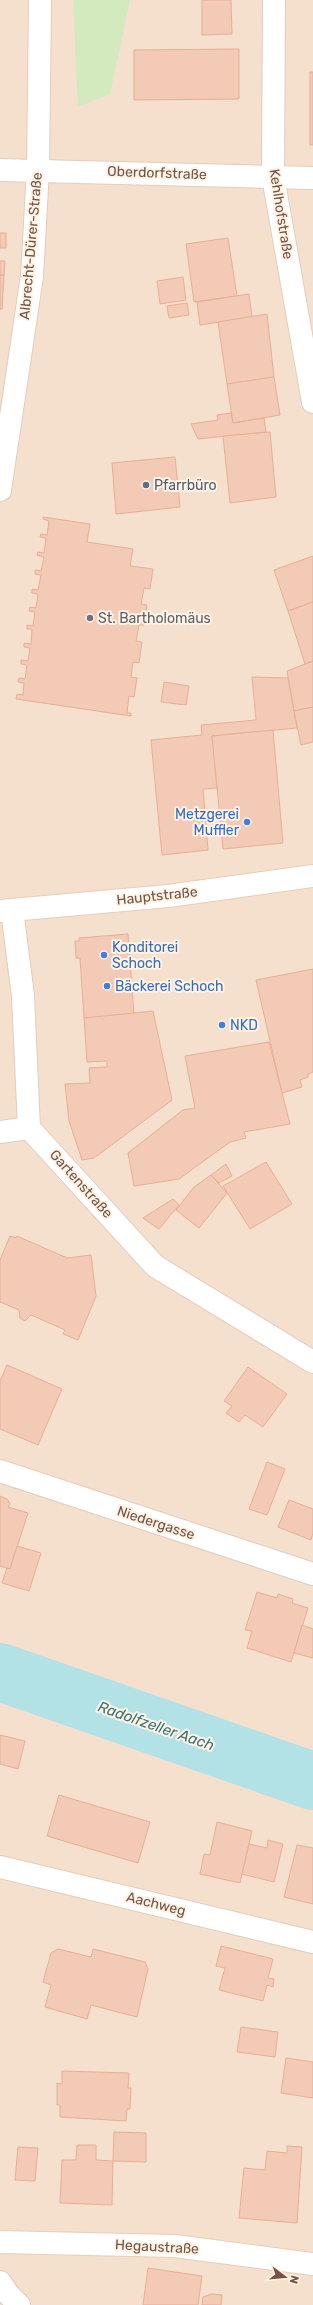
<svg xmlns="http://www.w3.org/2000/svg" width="313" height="2305" viewBox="0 0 313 2305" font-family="Rubik,sans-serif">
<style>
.residential{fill:#f5e0cd}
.green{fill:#d2eabd}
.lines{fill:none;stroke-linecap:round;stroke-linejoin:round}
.river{stroke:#b3e2e6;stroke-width:58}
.building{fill:#f3cab5;stroke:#e6af95}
.street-casing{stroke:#e3ccbd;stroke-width:24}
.secondary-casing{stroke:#e8cdba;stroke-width:24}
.street{stroke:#fff;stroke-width:22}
.secondary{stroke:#fff;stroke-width:22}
.service-dot{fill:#5c6f8a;stroke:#fff3e5;stroke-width:1.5}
.worship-dot{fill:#6b7280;stroke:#fff3e5;stroke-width:1.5}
.shop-dot{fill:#3f7fe0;stroke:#fff3e5;stroke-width:1.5}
.labels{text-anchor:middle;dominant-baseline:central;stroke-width:4;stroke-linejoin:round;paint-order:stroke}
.street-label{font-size:14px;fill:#735346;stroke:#fff3e5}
.service-label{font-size:14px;fill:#4e5e75;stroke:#fff3e5;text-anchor:start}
.worship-label{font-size:14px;fill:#5b616d;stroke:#fff3e5;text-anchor:start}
.shop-label{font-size:14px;fill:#366cbe;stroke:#fff3e5;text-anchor:start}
.water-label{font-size:15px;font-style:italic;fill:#3a737a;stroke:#fff3e5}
</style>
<rect width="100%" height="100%" fill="#fdefde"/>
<rect class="residential" x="0" y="0" width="313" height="2305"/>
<path class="green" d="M73 0H130L110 94 78 107Z"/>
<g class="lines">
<path class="river" d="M0 1672 313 1781"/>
</g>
<g class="building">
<path d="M202 0H231L232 34 202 35Z"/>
<path d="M239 49V99L134 100V50Z"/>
<rect x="310" y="72" width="3" height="73"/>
<rect x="0" y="233" width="6" height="15"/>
<path d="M228 238 237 296 194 302 186 244Z"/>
<path d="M0 261H5L4 275H0Z"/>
<path d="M0 275H4L2 309H0Z"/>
<path d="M183 277 186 300 160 304 157 281Z"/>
<path d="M249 294 252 317 200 325 197 302Z"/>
<path d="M187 303 189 315 169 318 167 306Z"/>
<path d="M267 314 274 377 227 384 218 322Z"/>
<path d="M274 377 280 415 233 423 227 384Z"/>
<path d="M231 413 233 423 264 418 266 432 198 439 191 424 218 420 217 415Z"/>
<path d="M270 432 276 497 230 503 223 436Z"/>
<path d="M175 457 180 507 116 514 112 463Z"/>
<path d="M43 517 90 524 87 542 133 549 130 566 153 569 150 589 144 588 141 604 147 605 144 625H139L136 641 142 642 139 663 133 662 131 677 137 678 134 697 129 696 127 713H131V716L16 699 17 694 23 695 24 683 18 682 19 678 25 679 27 665 21 664V660L28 661 30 648 24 647V643L31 644 32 629H27V625L33 626 35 612 29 611 30 607 36 608 38 594 32 593V589L38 590 41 575 35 574V570L41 571 44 557 37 555 38 552 44 553 46 538 40 537 41 534 47 535 49 521 43 519Z"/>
<path d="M313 556V602L288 611 274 570Z"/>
<path d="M313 602V661L305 664 288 611Z"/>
<path d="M313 661V707L294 711 287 671Z"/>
<path d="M252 677 288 678 297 728 212 736 217 788 203 789 208 850 162 855 151 740 202 735 201 725 256 720Z"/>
<path d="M164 682 189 686 186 705 161 702Z"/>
<path d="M313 707V742L301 745 294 711Z"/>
<path d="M273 730 283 843 223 849 212 736Z"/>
<path d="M128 934 134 1015 84 1018 80 958H76L75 941H79V938Z"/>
<path d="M313 969V1072L308 1074V1077L300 1080 302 1087 282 1093 256 980Z"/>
<path d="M153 1011 172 1100 94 1158 82 1160 69 1121 65 1084 90 1083 89 1068 107 1067V1061L87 1062 84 1018Z"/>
<path d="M269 1042 290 1124 244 1132 246 1138 230 1142 179 1179 134 1186 128 1153 183 1110 195 1108 185 1056Z"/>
<path d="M266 1162 292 1204 250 1229 223 1186Z"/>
<path d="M226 1164 232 1176 219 1183 211 1175Z"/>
<path d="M211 1175 227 1193 199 1228 176 1210 194 1187Z"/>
<path d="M173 1199 179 1205 159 1229 143 1218Z"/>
<path d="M10 1236 16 1238 17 1236 67 1258 91 1255 96 1296 78 1340 63 1334 65 1330 31 1315 25 1321 20 1318 19 1310 0 1302V1260Z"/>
<path d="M7 1365 62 1389 38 1445 0 1429V1381Z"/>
<path d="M248 1367 287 1394 263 1427 245 1415 239 1422 226 1413 232 1406 224 1401Z"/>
<path d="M267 1462 285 1469 267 1515 249 1509Z"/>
<path d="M0 1496 7 1499 10 1504 8 1507 28 1513 10 1569 0 1566Z"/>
<path d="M289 1500 313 1509V1533L311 1540 278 1527Z"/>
<path d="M17 1546 41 1553 29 1591 2 1583 7 1568 10 1569Z"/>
<path d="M257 1592 277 1598 278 1594 293 1599 292 1603 308 1608 291 1662 247 1648 252 1631 245 1630Z"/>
<path d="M302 1625 313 1629V1658L294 1653Z"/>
<path d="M0 1735 25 1741 18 1769 0 1764Z"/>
<path d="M59 1795 150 1822 138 1863 47 1836Z"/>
<path d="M217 1822 252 1831 240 1883 200 1874 204 1854 210 1855Z"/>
<path d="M268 1840 283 1844 274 1882 242 1874 249 1844 267 1848Z"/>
<path d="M297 1845 313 1848V1904L284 1897Z"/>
<path d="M221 1946 273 1959 268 1978 274 1979 273 1987 267 1985 263 2001 219 1990 225 1968 216 1966Z"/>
<path d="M58 1949 91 1957 93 1949 145 1962 148 1969 137 2017 91 2005 87 2019 45 2007 51 1985 43 1982 51 1953Z"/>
<path d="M241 2027 278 2032 275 2057 237 2052Z"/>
<path d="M286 2058 313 2062V2098L281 2093Z"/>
<path d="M62 2071 129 2073 128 2088H131L130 2109H127L126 2121 60 2117V2105H57V2083L62 2084Z"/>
<path d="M114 2132 146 2133V2162L113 2161Z"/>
<path d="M77 2145H96V2160L113 2161 112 2205 60 2203 62 2160H76Z"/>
<path d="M287 2146 302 2147 297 2223 239 2218 244 2168 265 2170 267 2151 287 2153Z"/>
<path d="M18 2147 38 2148 35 2181 15 2180Z"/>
<path d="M148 2268 202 2276 198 2305H143Z"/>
<path d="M211 2294 222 2295 221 2305H202L203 2297Z"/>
</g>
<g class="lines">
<g class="street-casing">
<g id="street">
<path d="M274 0 273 177 313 402"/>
<path d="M0 170 313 178"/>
<path d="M0 490 32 276 38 170 40 0"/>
<path d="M12 910 23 996 29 1128 155 1266 313 1362"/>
<path d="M0 1132 29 1128"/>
<path d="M0 1471 313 1574"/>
<path d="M0 1867 313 1942"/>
<path d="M0 2282 8 2294 19 2305"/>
</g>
</g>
<g class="secondary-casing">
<g id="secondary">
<path d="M0 911 168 896 313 876"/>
<path d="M0 2242 175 2246 313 2264"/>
</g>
</g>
<use href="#street" class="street"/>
<use href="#secondary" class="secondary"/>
</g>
<circle class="service-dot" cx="146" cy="485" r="4"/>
<circle class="worship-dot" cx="90" cy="618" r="4"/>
<g class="shop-dot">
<circle cx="247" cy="822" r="4"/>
<circle cx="104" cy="955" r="4"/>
<circle cx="107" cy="986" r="4"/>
<circle cx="222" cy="1025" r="4"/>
</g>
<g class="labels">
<g class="street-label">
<text transform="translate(157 173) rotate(2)">Oberdorfstraße</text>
<text transform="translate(281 214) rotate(81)">Kehlhofstraße</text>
<text transform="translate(31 246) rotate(-85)">Albrecht-Dürer-Straße</text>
<text transform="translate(157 896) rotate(-6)">Hauptstraße</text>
<text transform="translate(81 1184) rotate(48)">Gartenstraße</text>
<text transform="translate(156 1523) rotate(18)">Niedergasse</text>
<text transform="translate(156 1904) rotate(14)">Aachweg</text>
<text transform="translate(157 2247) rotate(3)">Hegaustraße</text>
</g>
<g class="service-label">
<text x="154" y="485">Pfarrbüro</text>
</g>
<g class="worship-label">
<text x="98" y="618">St. Bartholomäus</text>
</g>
<g class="shop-label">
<text x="239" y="814" text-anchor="end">Metzgerei<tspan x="239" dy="16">Muffler</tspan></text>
<text x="112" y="947">Konditorei<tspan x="112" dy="16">Schoch</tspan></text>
<text x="115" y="986">Bäckerei Schoch</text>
<text x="230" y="1025">NKD</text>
</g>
<g class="water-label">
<text transform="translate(156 1726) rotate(19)">Radolfzeller Aach</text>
</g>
</g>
<g transform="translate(285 2277) rotate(106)" stroke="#fff3e5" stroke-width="3" paint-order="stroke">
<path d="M0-3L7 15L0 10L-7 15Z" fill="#735346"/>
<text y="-6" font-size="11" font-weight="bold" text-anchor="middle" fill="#735346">N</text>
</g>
</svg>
